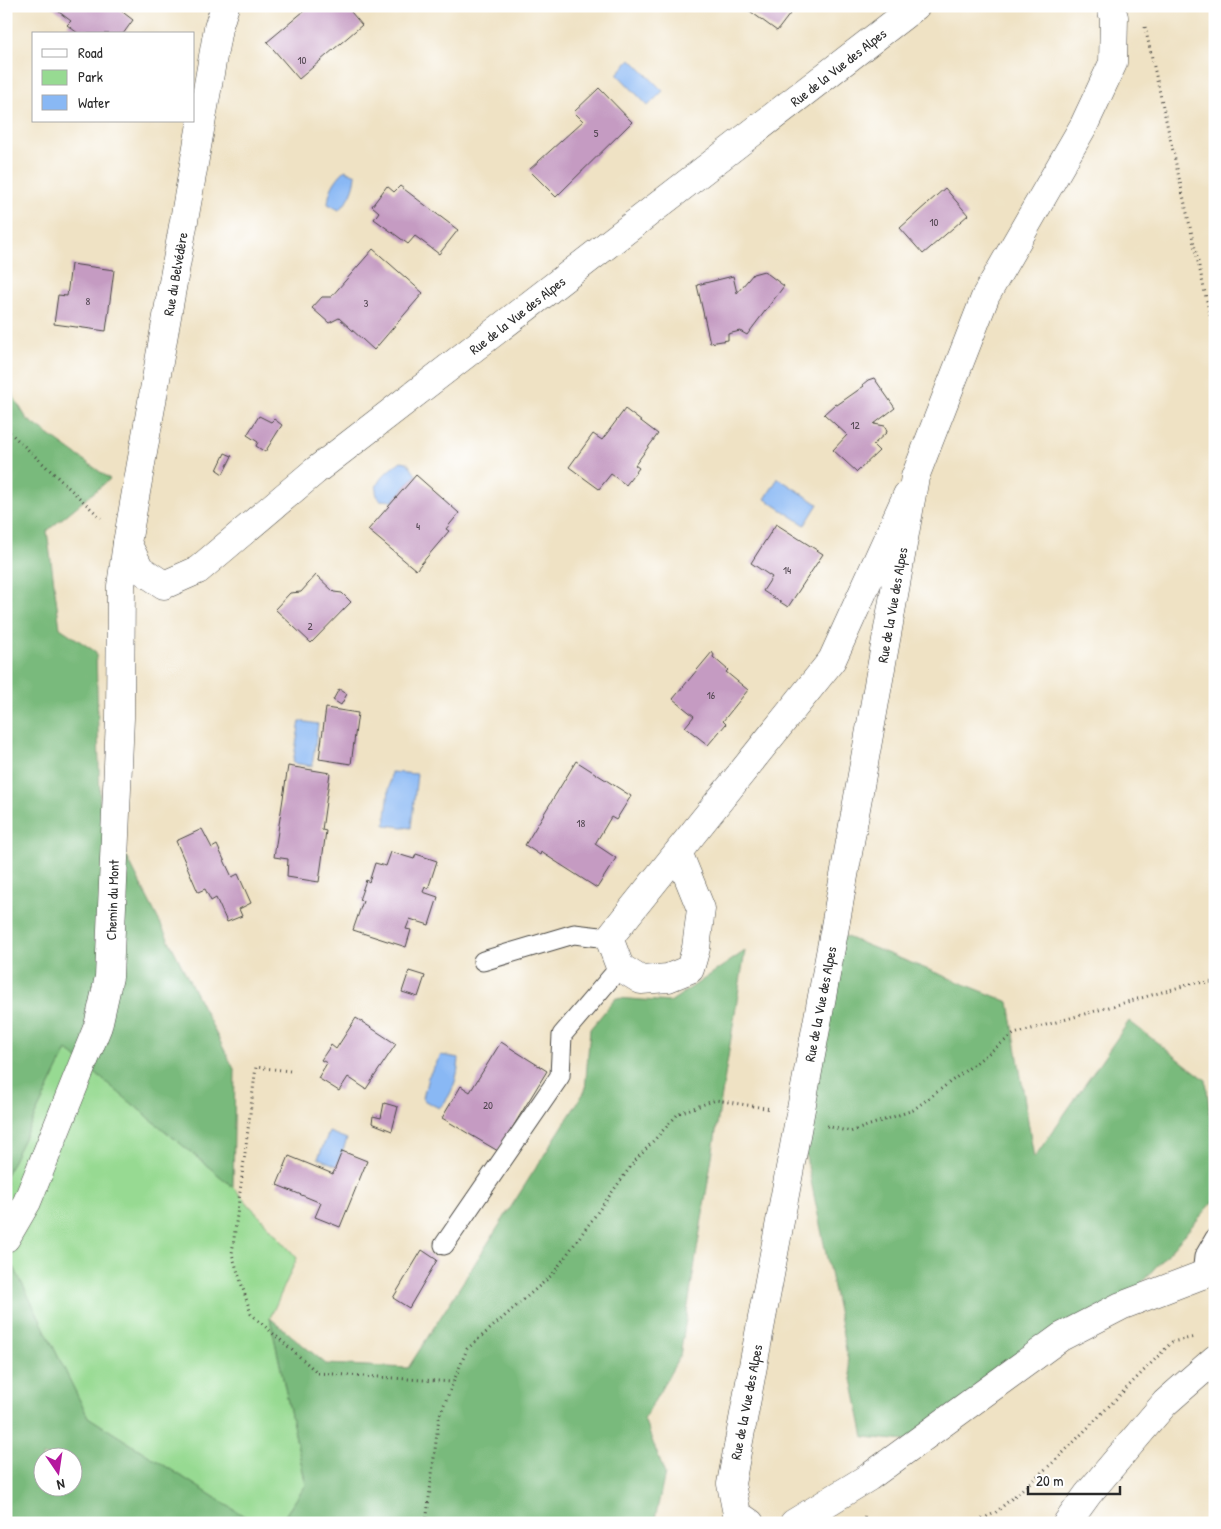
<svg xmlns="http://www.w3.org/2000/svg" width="1221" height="1529" viewBox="0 0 1221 1529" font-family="'Patrick Hand',sans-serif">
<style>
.green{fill:#97da92;stroke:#61825e}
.forest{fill:#79ba7c;stroke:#527254;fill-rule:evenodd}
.water{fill:#89b8f4;stroke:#5a7290}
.building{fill:#c59bc2}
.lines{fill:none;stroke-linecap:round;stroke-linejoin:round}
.service-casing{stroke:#484642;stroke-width:21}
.minor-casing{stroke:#484642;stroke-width:29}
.tertiary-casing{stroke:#484642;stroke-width:29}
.path{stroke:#484642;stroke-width:3;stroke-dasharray:1 4;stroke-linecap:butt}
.service{stroke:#fff;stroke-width:19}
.minor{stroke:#fff;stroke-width:28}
.tertiary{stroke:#fff;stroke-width:28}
.labels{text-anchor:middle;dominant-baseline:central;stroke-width:4;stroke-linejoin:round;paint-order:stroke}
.number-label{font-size:11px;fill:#524751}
.street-label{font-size:14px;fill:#2b2b2b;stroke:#fff}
</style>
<rect width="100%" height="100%" fill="#fff"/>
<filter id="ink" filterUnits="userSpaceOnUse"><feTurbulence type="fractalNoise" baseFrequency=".02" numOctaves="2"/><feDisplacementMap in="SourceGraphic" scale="10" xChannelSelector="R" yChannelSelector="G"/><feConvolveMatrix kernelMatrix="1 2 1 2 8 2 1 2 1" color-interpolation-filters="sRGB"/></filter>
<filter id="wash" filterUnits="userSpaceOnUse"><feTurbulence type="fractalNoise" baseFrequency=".0096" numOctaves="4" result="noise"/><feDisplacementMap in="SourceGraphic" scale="20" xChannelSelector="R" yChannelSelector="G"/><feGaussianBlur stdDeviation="1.12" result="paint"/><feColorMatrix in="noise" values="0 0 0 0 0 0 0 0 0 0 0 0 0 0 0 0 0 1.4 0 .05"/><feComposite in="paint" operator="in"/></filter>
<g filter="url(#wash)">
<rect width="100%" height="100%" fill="#efe2c4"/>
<path class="green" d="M67 1050 233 1187 297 1258 270 1318 306 1485 280 1523H255L88 1417 14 1268 6 1280V1175Z"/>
<g class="forest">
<path d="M6 384 27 419 110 479 47 531 60 628 96 652 100 804 235 1071 233 1187 67 1050 6 1175Z"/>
<path d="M834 932 1009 1002 1034 1158 1129 1021 1206 1080 1215 1162V1200L1121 1306 916 1442 864 1437 798 1118Z"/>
<path d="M745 951 680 1356 644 1419 665 1474 654 1523H280L306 1485 270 1318 326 1364 408 1368 585 1091 590 1029 616 998 670 1002Z"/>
<path d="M14 1267 88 1417 255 1523H6V1280ZM42 1456H72V1486H42Z"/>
</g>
<g class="water">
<path d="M631 59 663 91 648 106 617 74Z"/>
<path d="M345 170 356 175C355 189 349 201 339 210L328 204C329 189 335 180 345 170Z"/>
<path d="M401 461 407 462 416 475 393 501 380 500C367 485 389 470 401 461Z"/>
<path d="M778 478 818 504 805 525 765 499Z"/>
<path d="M300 721 318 724 312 766 293 763Z"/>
<path d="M391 772 417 774 411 828 385 825Z"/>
<path d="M441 1055 459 1058C458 1076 453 1096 439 1108L425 1101 423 1098 428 1077Z"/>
<path d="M329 1132 347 1139 337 1166 318 1158Z"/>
</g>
<g id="blocks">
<g class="building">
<path d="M51 6H123L120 10 133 20 123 34H79L67 25 71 21Z"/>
<path d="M310 6H346L362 25 299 79 267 42Z"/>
<path d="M743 6H796L777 31Z"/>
<path d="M599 88 632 122 556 197 529 170 583 121 574 112Z"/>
<path d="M387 186 394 192 400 186 458 230 439 254 415 236 408 244 374 219 379 212 372 206Z"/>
<path d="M945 188 968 215 923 254 900 228Z"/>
<path d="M373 249 423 293 374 350 339 318 329 323 312 308 322 297H331Z"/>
<path d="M71 264 114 270 106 331 54 324 58 295 67 296Z"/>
<path d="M764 271 784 286 747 335 740 331 728 334V340L710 343 697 285 733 276 737 293 753 274Z"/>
<path d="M874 378 895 408 874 424 885 426 887 432 873 445 879 451 857 472 833 450 847 435 824 414 835 404 837 405 864 386 862 385 868 380Z"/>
<path d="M625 409 658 434 635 465 639 468 626 485 611 474 599 489 569 467 593 434 602 440Z"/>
<path d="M259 416 271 422 274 419 282 425 265 452 256 446 258 442 247 435Z"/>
<path d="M225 453 232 456 223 474 217 470Z"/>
<path d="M416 475 459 513 446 529 449 531 416 570 368 530Z"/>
<path d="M776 524 823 554 788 607 763 591 772 577 751 563Z"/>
<path d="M316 575 334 592 342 593 351 602 311 643 275 609 290 593 301 592Z"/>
<path d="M712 652 714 655 713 657 728 670 726 672 748 690 723 721 726 724 708 745 685 727 694 716 673 699Z"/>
<path d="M339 689 347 694 341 705 333 700Z"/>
<path d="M326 708 358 713 351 764 319 759Z"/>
<path d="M576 761 631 796 616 820 611 817 595 844 616 858 597 888 541 852 540 855 525 845Z"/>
<path d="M288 766 330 773 322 830 326 831 319 882 287 877 288 859 274 857Z"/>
<path d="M202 829 212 848 217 845 232 877 238 874 251 903 239 909 242 916 227 922 216 898 211 901 205 889 198 892 176 841Z"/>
<path d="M391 852 414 859 416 854 437 861 428 889 425 887 423 892 438 897 429 925 410 919 406 929 411 930 406 947 353 930 363 901 359 900 366 880 369 882 375 863 386 866Z"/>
<path d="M409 971 425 976 418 997 402 992Z"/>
<path d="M356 1018 396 1044 366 1089 348 1077 339 1091 318 1078 327 1063 321 1060 331 1045 336 1049Z"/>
<path d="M501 1042 547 1071 498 1151 442 1118 461 1086 470 1092Z"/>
<path d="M384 1103 398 1107 392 1131 372 1123 373 1116 381 1118Z"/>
<path d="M342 1151 367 1161 340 1227 315 1217 321 1203 277 1185 289 1156 333 1174Z"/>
<path d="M422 1250 437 1260 409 1308 393 1298Z"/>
</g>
</g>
</g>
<g filter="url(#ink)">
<use href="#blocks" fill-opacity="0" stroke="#484642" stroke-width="1"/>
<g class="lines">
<g class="service-casing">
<g id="service">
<path d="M483 961 574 934 609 938"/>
<path d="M444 1245 560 1076 562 1035 620 967"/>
<path d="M1202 1275 1204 1257 1215 1238"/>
</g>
</g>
<g class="minor-casing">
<g id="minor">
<path d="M678 852 701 909 696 948 690 969 668 978 641 980 620 967 609 938 832 660 907 495"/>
<path d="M6 1238 27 1202 98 1026 109 977 120 718 121 586 127 543"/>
<path d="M1067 1523 1088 1494 1165 1403 1215 1359"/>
</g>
</g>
<g class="tertiary-casing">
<g id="tertiary">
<path d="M225 6 218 28 127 543 140 569 164 585 198 570 315 471 916 6"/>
<path d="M750 1523 737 1514 731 1484 834 932 915 477 986 295 1084 125 1113 63 1114 17 1110 6"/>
<path d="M794 1523 869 1477 1061 1337 1121 1306 1202 1275 1215 1272"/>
</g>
</g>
<g class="path">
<path d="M1145 27 1215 337"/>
<path d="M6 429 101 518"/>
<path d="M290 1071 256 1067 232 1254 251 1314 318 1373 453 1382"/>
<path d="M827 1126 850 1132 913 1110 1014 1034 1194 983 1215 982"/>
<path d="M426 1523 439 1417 467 1349 552 1275 634 1162 679 1113 716 1100 771 1109"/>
<path d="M864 1523 865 1515"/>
<path d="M973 1523 995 1513 1057 1459 1172 1342 1195 1337"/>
</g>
<use href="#service" class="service"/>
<use href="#minor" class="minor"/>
<use href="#tertiary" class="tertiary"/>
</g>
</g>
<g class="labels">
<g class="number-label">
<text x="302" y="60">10</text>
<text x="596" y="133">5</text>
<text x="934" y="222">10</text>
<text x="88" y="301">8</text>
<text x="366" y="303">3</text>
<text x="855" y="425">12</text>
<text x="418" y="526">4</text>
<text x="787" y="570">14</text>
<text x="310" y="626">2</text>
<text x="711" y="695">16</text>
<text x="581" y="823">18</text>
<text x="488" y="1105">20</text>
</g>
<g class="street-label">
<text transform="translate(838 67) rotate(-38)">Rue de la Vue des Alpes</text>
<text transform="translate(175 274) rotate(-80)">Rue du Belvédère</text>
<text transform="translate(517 315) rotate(-38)">Rue de la Vue des Alpes</text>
<text transform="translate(892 605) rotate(-80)">Rue de la Vue des Alpes</text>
<text transform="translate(112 900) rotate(-88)">Chemin du Mont</text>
<text transform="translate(820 1004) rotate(-79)">Rue de la Vue des Alpes</text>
<text transform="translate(746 1402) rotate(-79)">Rue de la Vue des Alpes</text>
</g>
</g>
<rect width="1221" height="1529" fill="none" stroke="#fff" stroke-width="25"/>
<rect x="32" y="32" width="162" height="90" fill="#ffffff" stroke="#aaaaaa"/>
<rect x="42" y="49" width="25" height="8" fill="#ffffff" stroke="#aaaaaa"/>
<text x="78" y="58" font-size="15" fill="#2b2b2b">Road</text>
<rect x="42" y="70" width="25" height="15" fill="#97da92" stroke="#aaaaaa"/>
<text x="78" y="82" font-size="15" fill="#2b2b2b">Park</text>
<rect x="42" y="95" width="25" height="15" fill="#89b8f4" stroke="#aaaaaa"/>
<text x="78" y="108" font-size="15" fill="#2b2b2b">Water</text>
<g transform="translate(58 1472) rotate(167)"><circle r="24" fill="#ffffff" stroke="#aaaaaa"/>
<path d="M0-4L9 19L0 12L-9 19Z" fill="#b5179e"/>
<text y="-8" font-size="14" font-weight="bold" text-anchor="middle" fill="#2b2b2b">N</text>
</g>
<path d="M1028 1486v8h92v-8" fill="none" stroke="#2b2b2b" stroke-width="2.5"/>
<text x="1036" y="1486" font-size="15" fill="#2b2b2b" stroke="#ffffff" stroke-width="4" paint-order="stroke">20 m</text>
</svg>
